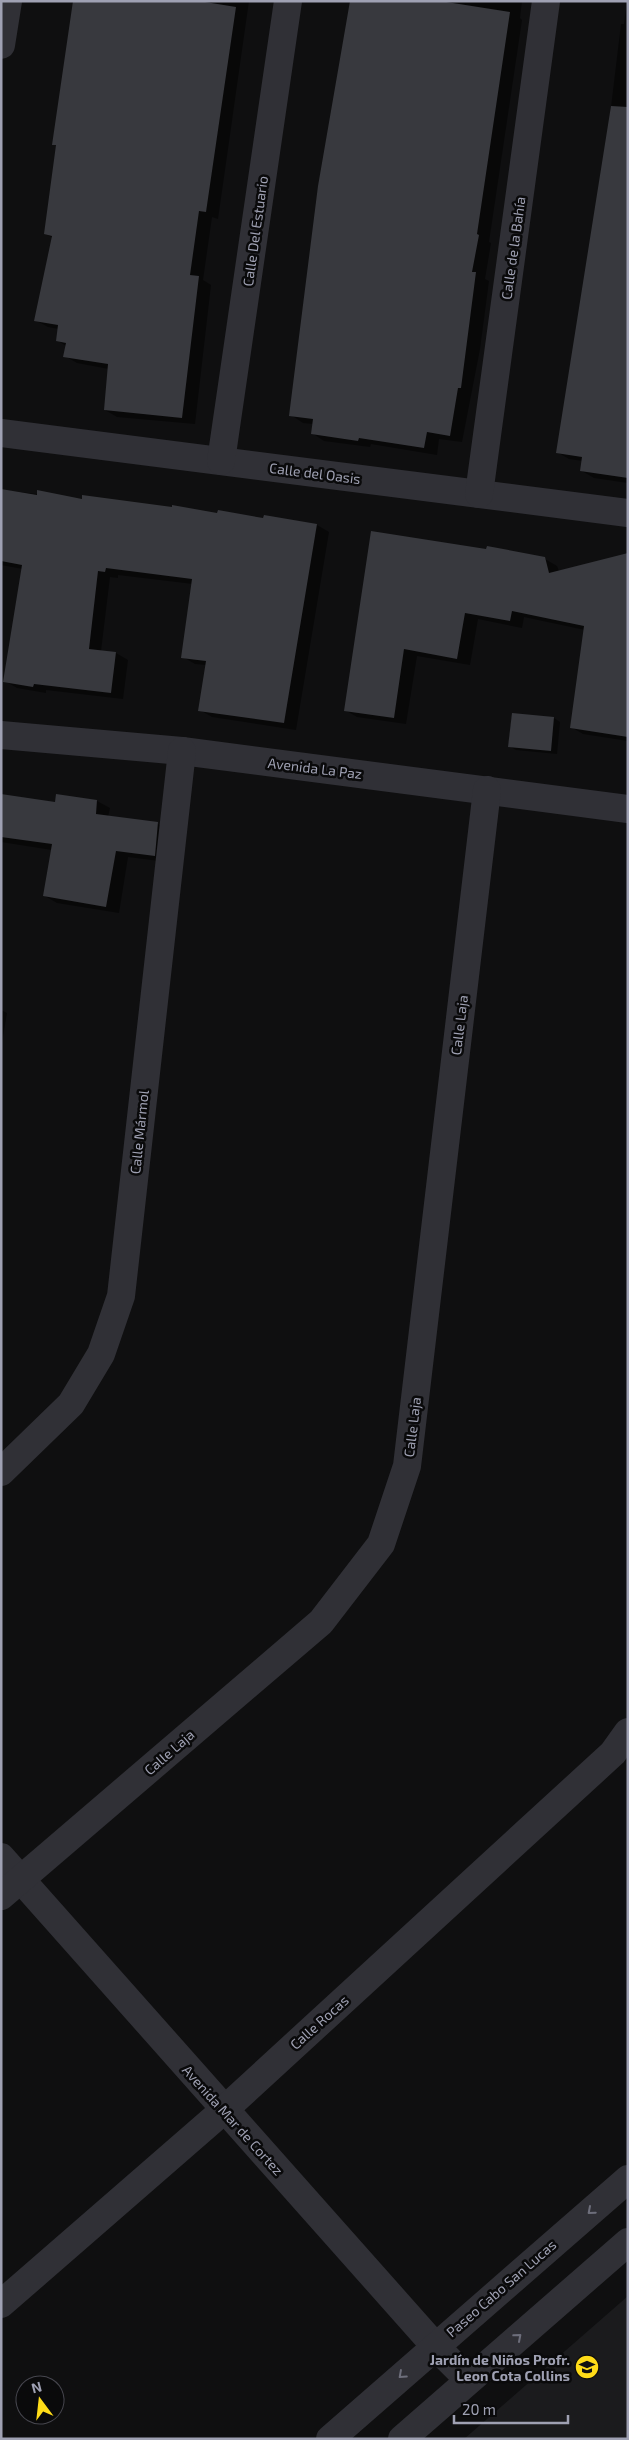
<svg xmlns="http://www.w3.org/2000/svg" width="629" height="2440" viewBox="0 0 629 2440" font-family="'Exo 2',sans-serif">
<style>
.built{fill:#1b1b1d}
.shadow{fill:#0007}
.building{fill:#38393e}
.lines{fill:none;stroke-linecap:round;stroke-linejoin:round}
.minor{stroke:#303036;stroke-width:28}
.oneway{stroke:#6d6e7b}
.labels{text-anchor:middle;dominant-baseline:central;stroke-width:5;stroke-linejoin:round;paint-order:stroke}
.street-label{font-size:14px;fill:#9fa1b3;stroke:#0a0a0b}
.poi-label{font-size:14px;font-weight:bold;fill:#9fa1b3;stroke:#0a0a0b;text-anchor:end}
</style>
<rect width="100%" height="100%" fill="#0f0f10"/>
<path class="built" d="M628 2296V2439H464Z"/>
<g class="shadow">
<path d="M75 1H249L218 219 212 217 203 280 211 285 195 424 117 417 105 410 109 369 77 363 65 356 66 346 57 340 59 329 48 327 35 320 53 238 46 234 57 146 54 144Z"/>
<path d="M351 1H522L520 18 522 20 489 242 491 243 485 279 489 281 480 349 462 442 439 439 437 455 371 444 370 447 324 441 312 433 313 424 303 423 291 415Z"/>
<path d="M627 1H628V483L594 478 582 471 583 461 569 459 557 452 608 132 621 24H624Z"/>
<path d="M1 490 317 525 329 532 296 730 212 717 200 710 206 665 195 664 183 657 193 584 118 575V578L110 577 101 651 116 653 128 660 123 699 46 690V693L17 688 5 681 23 569 1 565Z"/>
<path d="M372 533 545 559 557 566 559 571 628 563V741L583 734 571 727 585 630 524 617 522 628 478 619 470 665 417 656 406 724 357 717 345 710Z"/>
<path d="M554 718 560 722 557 754 516 750 509 746Z"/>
<path d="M1 796 56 804 57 796 97 801 110 808 108 817 158 824 170 831 167 862 128 857 119 913 57 903 45 896 52 850 1 842Z"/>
<path d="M1 1010 7 1013 2 1043H1Z"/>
</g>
<g class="building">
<path d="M73 1H199L236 7 206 212 199 211 190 275 199 276 182 418 104 410 108 364 63 357 66 343 56 341 58 325 34 321 52 236 44 234 56 145H52Z"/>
<path d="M350 1H440L510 12 477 234 479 235 472 272H476L461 388H458L450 436 427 432 424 448 359 438 358 441 311 434 313 419 289 416 318 186Z"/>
<path d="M611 106 628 107V478L580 471 582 457 556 453Z"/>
<path d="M1 489 37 495V490L82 499V495L172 507V505L217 513 218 510 263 518 264 515 317 524 284 723 198 711 206 661 181 658 192 579 106 568 105 572 98 571 89 649 116 652 111 693 34 684 33 687 3 682 22 565 1 561Z"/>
<path d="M371 531 486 549 487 546 545 557 549 573 628 553V737L570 728 584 626 512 611 510 621 465 613 457 659 404 649 394 718 344 711Z"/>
<path d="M512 713 554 717 551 751 508 747Z"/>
<path d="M1 794 55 802 56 794 97 800 96 814 158 822 155 856 116 851 106 907 43 896 52 844 1 837Z"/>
</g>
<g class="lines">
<g class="minor">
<path d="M1 45 8 1"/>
<path d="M1 433 628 513"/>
<path d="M221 461 288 1"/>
<path d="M479 494 546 1"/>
<path d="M1 735 182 751 628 809"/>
<path d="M1 1472 71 1404 101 1354 121 1296 182 751"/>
<path d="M1 1857 435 2346 468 2379"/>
<path d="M1 1896 321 1622 381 1544 407 1466 487 790"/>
<path d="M1 2304 224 2110 613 1753 628 1732"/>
<path d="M330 2439 628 2179"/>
<path d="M402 2439 628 2242"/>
</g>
</g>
<defs><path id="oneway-chevron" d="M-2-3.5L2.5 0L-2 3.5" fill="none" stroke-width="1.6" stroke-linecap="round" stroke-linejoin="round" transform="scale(1.25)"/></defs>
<g class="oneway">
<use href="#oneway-chevron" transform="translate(591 2211) rotate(139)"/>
<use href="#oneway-chevron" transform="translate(518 2337) rotate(-41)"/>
<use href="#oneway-chevron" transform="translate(402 2375) rotate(138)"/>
</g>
<defs>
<g id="school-disc" transform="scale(1.25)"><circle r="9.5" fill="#ffdc18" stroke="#0a0a0b"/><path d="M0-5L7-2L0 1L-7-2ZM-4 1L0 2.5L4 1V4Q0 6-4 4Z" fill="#111"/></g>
</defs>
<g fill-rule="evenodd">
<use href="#school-disc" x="587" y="2367"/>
</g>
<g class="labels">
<g class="street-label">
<text transform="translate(255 231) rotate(-82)">Calle Del Estuario</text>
<text transform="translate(513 248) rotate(-82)">Calle de la Bahía</text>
<text transform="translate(315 473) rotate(7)">Calle del Oasis</text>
<text transform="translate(315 768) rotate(7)">Avenida La Paz</text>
<text transform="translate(459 1025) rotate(-83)">Calle Laja</text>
<text transform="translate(139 1132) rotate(-84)">Calle Mármol</text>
<text transform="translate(412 1427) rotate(-83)">Calle Laja</text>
<text transform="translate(169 1752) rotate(-41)">Calle Laja</text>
<text transform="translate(319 2022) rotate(-42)">Calle Rocas</text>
<text transform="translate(233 2120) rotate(48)">Avenida Mar de Cortez</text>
<text transform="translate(501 2288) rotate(-41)">Paseo Cabo San Lucas</text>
</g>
<g class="poi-label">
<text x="570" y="2359">Jardín de Niños Profr.<tspan x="570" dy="16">Leon Cota Collins</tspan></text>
</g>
</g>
<rect width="629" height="2440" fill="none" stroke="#9fa1b3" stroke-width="5"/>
<g transform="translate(40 2400) rotate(345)"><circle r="24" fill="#0a0a0b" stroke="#46464e"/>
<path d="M0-4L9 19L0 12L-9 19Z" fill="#ffdc18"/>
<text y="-8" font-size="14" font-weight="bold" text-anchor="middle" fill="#9fa1b3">N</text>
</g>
<path d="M454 2415v8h114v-8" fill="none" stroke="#9fa1b3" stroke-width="2.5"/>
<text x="462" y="2415" font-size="15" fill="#9fa1b3" stroke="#0a0a0b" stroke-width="4" paint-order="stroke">20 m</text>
</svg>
